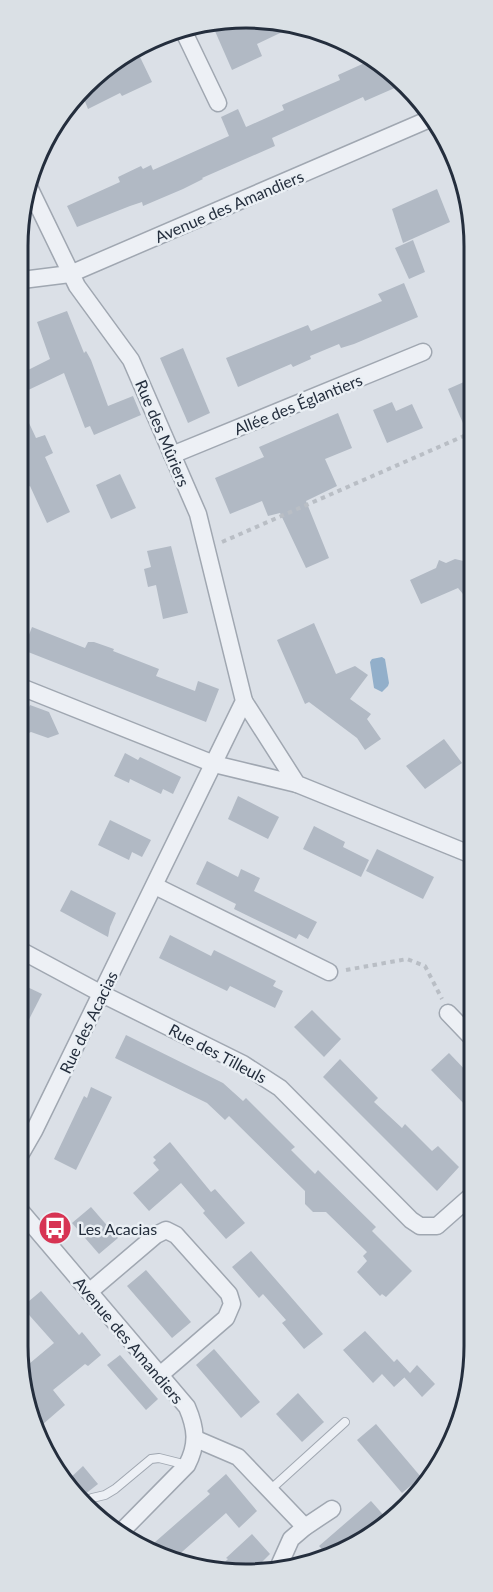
<svg xmlns="http://www.w3.org/2000/svg" width="493" height="1592" viewBox="0 0 493 1592" font-family="Lato,sans-serif">
<style>
.water{fill:#92afca}
.building{fill:#b1b9c4}
.lines{fill:none;stroke-linecap:round;stroke-linejoin:round}
.service-casing{stroke:#a0a7b1;stroke-width:10}
.minor-casing{stroke:#a0a7b1;stroke-width:19}
.path{stroke:#b9bec5;stroke-width:4;stroke-dasharray:4.5 4.5;stroke-linecap:butt}
.service{stroke:#edf0f5;stroke-width:8}
.minor{stroke:#edf0f5;stroke-width:16}
.labels{text-anchor:middle;dominant-baseline:central;stroke-width:5;stroke-linejoin:round;paint-order:stroke}
.street-label{font-size:16px;fill:#242e3d;stroke:#eaeff4}
.poi-label{font-size:16px;fill:#242e3d;stroke:#eaeff4;text-anchor:start}
.rim{fill:none;stroke:#242e3d;stroke-width:3}
</style>
<rect width="100%" height="100%" fill="#dbe0e7"/>
<path class="water" d="M382 657 385 659 389 683 388 686 382 692 374 688 370 662 372 659Z"/>
<g class="building">
<path d="M211 22H291L297 25 257 44 262 56 232 70Z"/>
<path d="M140 57 152 82 122 96 120 93 88 109 82 94 111 65 129 58 130 62Z"/>
<path d="M369 61 372 67 379 64 391 73 397 87 365 101 363 97 272 138 275 146 202 178 203 179 183 189 143 206 142 202 130 206 77 227 67 206 120 182 118 177 141 166 143 169 151 165 153 170 229 136 221 117 238 109 246 127 284 110 282 105 340 80 338 75Z"/>
<path d="M437 189 450 222 403 243 392 209Z"/>
<path d="M413 240 425 272 409 279 395 248Z"/>
<path d="M404 283 418 317 354 344 341 348 339 344 310 356 311 359 293 367 291 364 238 387 226 358 308 325 311 331 382 301 378 294Z"/>
<path d="M67 311 84 353 86 351 91 360 108 406 133 396 141 415 94 435 90 426 85 428 64 373 22 393V373L50 359 37 322Z"/>
<path d="M183 348 210 413 188 423 160 358Z"/>
<path d="M473 378V446L448 389Z"/>
<path d="M392 402 396 411 412 404 423 428 387 443 373 410Z"/>
<path d="M22 408 36 438 45 435 53 453 45 457 70 512 47 523 30 486 26 488 21 475Z"/>
<path d="M338 413 352 448 325 459 337 486 306 501 329 558 306 568 280 513 268 516 262 501 230 514 215 478 264 457 259 447Z"/>
<path d="M120 474 136 508 111 519 96 485Z"/>
<path d="M171 546 188 613 163 619 156 585 148 587 144 569 151 567 147 551Z"/>
<path d="M455 559 472 563V605L458 588 421 604 410 580 436 568 439 560 446 563Z"/>
<path d="M314 623 336 674 355 666 368 675 350 699 371 714 367 719 381 739 365 750 357 738 309 702 305 704 277 640Z"/>
<path d="M32 627 85 648 88 642H94L114 649 113 651 159 669 156 676 195 691 198 681 219 689 206 722 23 650Z"/>
<path d="M30 705 49 712 59 734 48 738 31 732 20 737V716L26 713Z"/>
<path d="M444 739 462 763 425 789 406 766Z"/>
<path d="M125 753 138 760 140 757 181 777 173 794 163 789 161 794 130 779 129 783 114 776Z"/>
<path d="M238 796 279 817 268 839 228 819Z"/>
<path d="M110 820 151 840 142 857 132 852 129 860 98 845Z"/>
<path d="M314 826 345 842 343 847 369 860 361 877 303 849Z"/>
<path d="M377 849 434 877 423 899 366 871Z"/>
<path d="M207 861 238 877 241 869 260 878 254 891 317 922 308 939 299 934 296 939 234 909 236 904 196 884Z"/>
<path d="M71 890 116 913 110 927 108 937 60 911Z"/>
<path d="M170 935 211 956 214 950 276 981 273 986 283 991 275 1008 230 986 227 991 159 958Z"/>
<path d="M19 983 42 994 19 1039Z"/>
<path d="M312 1010 341 1039 324 1057 294 1027Z"/>
<path d="M126 1035 223 1083 243 1101 246 1098 295 1147 291 1150 315 1174 318 1170 376 1227 372 1231 412 1271 386 1297 382 1294 380 1296 357 1272 367 1261 363 1256 367 1252 326 1212H313L305 1204V1191L229 1116 225 1120 207 1103 115 1058Z"/>
<path d="M449 1053 471 1076V1111L431 1070Z"/>
<path d="M340 1059 378 1098 374 1102 402 1128 405 1124 432 1151 438 1146 459 1167 437 1191 323 1077Z"/>
<path d="M91 1087 112 1097 76 1170 54 1159 84 1096 87 1098Z"/>
<path d="M170 1142 211 1192 215 1189 245 1223 226 1239 203 1213 205 1211 181 1183 149 1211 133 1193 159 1170 153 1163 156 1160 153 1157Z"/>
<path d="M91 1207 118 1238 99 1254 72 1223Z"/>
<path d="M251 1251 323 1334 304 1349 282 1323 286 1320 263 1294 259 1298 232 1267Z"/>
<path d="M146 1270 191 1322 172 1338 127 1286Z"/>
<path d="M41 1291 79 1335 82 1332 101 1355 88 1366 85 1364 53 1390 65 1405 35 1431 23 1369 54 1343 22 1307Z"/>
<path d="M365 1331 394 1362 397 1359 410 1373 417 1365 435 1384 422 1397 404 1377 407 1375 394 1387 382 1374 373 1383 343 1350Z"/>
<path d="M214 1349 260 1402 241 1418 196 1365Z"/>
<path d="M120 1355 158 1399 146 1410 107 1365Z"/>
<path d="M298 1393 324 1422 302 1442 276 1414Z"/>
<path d="M376 1424 421 1477 402 1493 357 1440Z"/>
<path d="M83 1466 98 1484 84 1495 82 1493 77 1498 66 1482Z"/>
<path d="M226 1474 257 1511 239 1528 226 1513 174 1559 146 1550 210 1494 207 1491Z"/>
<path d="M371 1501 387 1519 368 1535V1538L328 1556 319 1546Z"/>
<path d="M252 1534 270 1554 254 1570 215 1571 228 1559 226 1558Z"/>
</g>
<g class="lines">
<g class="service-casing">
<g id="service">
<path d="M270 1490 345 1422"/>
<path d="M92 1498 105 1495 115 1489 151 1459 159 1458 187 1465"/>
</g>
</g>
<g class="minor-casing">
<g id="minor">
<path d="M183 30 218 103"/>
<path d="M22 280 70 274 432 118"/>
<path d="M172 455 423 352"/>
<path d="M21 687 214 764 297 784"/>
<path d="M244 701 297 784 472 855"/>
<path d="M155 886 329 972"/>
<path d="M20 950 102 994 243 1064 280 1088 411 1220 420 1226H437L471 1196"/>
<path d="M448 1013 471 1037"/>
<path d="M19 1157 34 1131 244 701 198 514 131 360 77 286 29 187"/>
<path d="M19 1209 187 1407C196 1428 198 1444 187 1465L121 1532"/>
<path d="M89 1292 156 1235 166 1230 176 1235 229 1294 232 1304 226 1318 160 1375"/>
<path d="M196 1439 238 1457 305 1527"/>
<path d="M278 1568 291 1539 305 1527 332 1509"/>
</g>
</g>
<g class="path">
<path d="M222 542 473 432"/>
<path d="M346 970 407 959 425 966 442 999"/>
</g>
<use href="#service" class="service"/>
<use href="#minor" class="minor"/>
</g>
<defs>
<g id="bus-disc" transform="scale(1.725)"><circle r="9.5" fill="#d73453" stroke="#eaeff4"/><path d="M-5-6H5V4H4V6H2V4H-2V6H-4V4H-5ZM-3.5-4V0h7V-4ZM-3.5 1.2v1.5H-2V1.2ZM2 1.2v1.5H3.5V1.2Z" fill="#fff"/></g>
</defs>
<g fill-rule="evenodd">
<use href="#bus-disc" x="55" y="1228"/>
</g>
<g class="labels">
<g class="street-label">
<text transform="translate(229 206) rotate(-23)">Avenue des Amandiers</text>
<text transform="translate(298 404) rotate(-22)">Allée des Églantiers</text>
<text transform="translate(163 433) rotate(67)">Rue des Mûriers</text>
<text transform="translate(88 1022) rotate(-64)">Rue des Acacias</text>
<text transform="translate(218 1053) rotate(28)">Rue des Tilleuls</text>
<text transform="translate(129 1340) rotate(50)">Avenue des Amandiers</text>
</g>
<g class="poi-label">
<text x="78" y="1228">Les Acacias</text>
</g>
</g>
<path d="M0 0H493V1592H0ZM246 28H246A218 218 0 0 1 464 246V1346A218 218 0 0 1 246 1564H246A218 218 0 0 1 28 1346V246A218 218 0 0 1 246 28Z" fill="#dae0e5" fill-rule="evenodd"/>
<path class="rim" d="M246 28H246A218 218 0 0 1 464 246V1346A218 218 0 0 1 246 1564H246A218 218 0 0 1 28 1346V246A218 218 0 0 1 246 28Z"/>
</svg>
